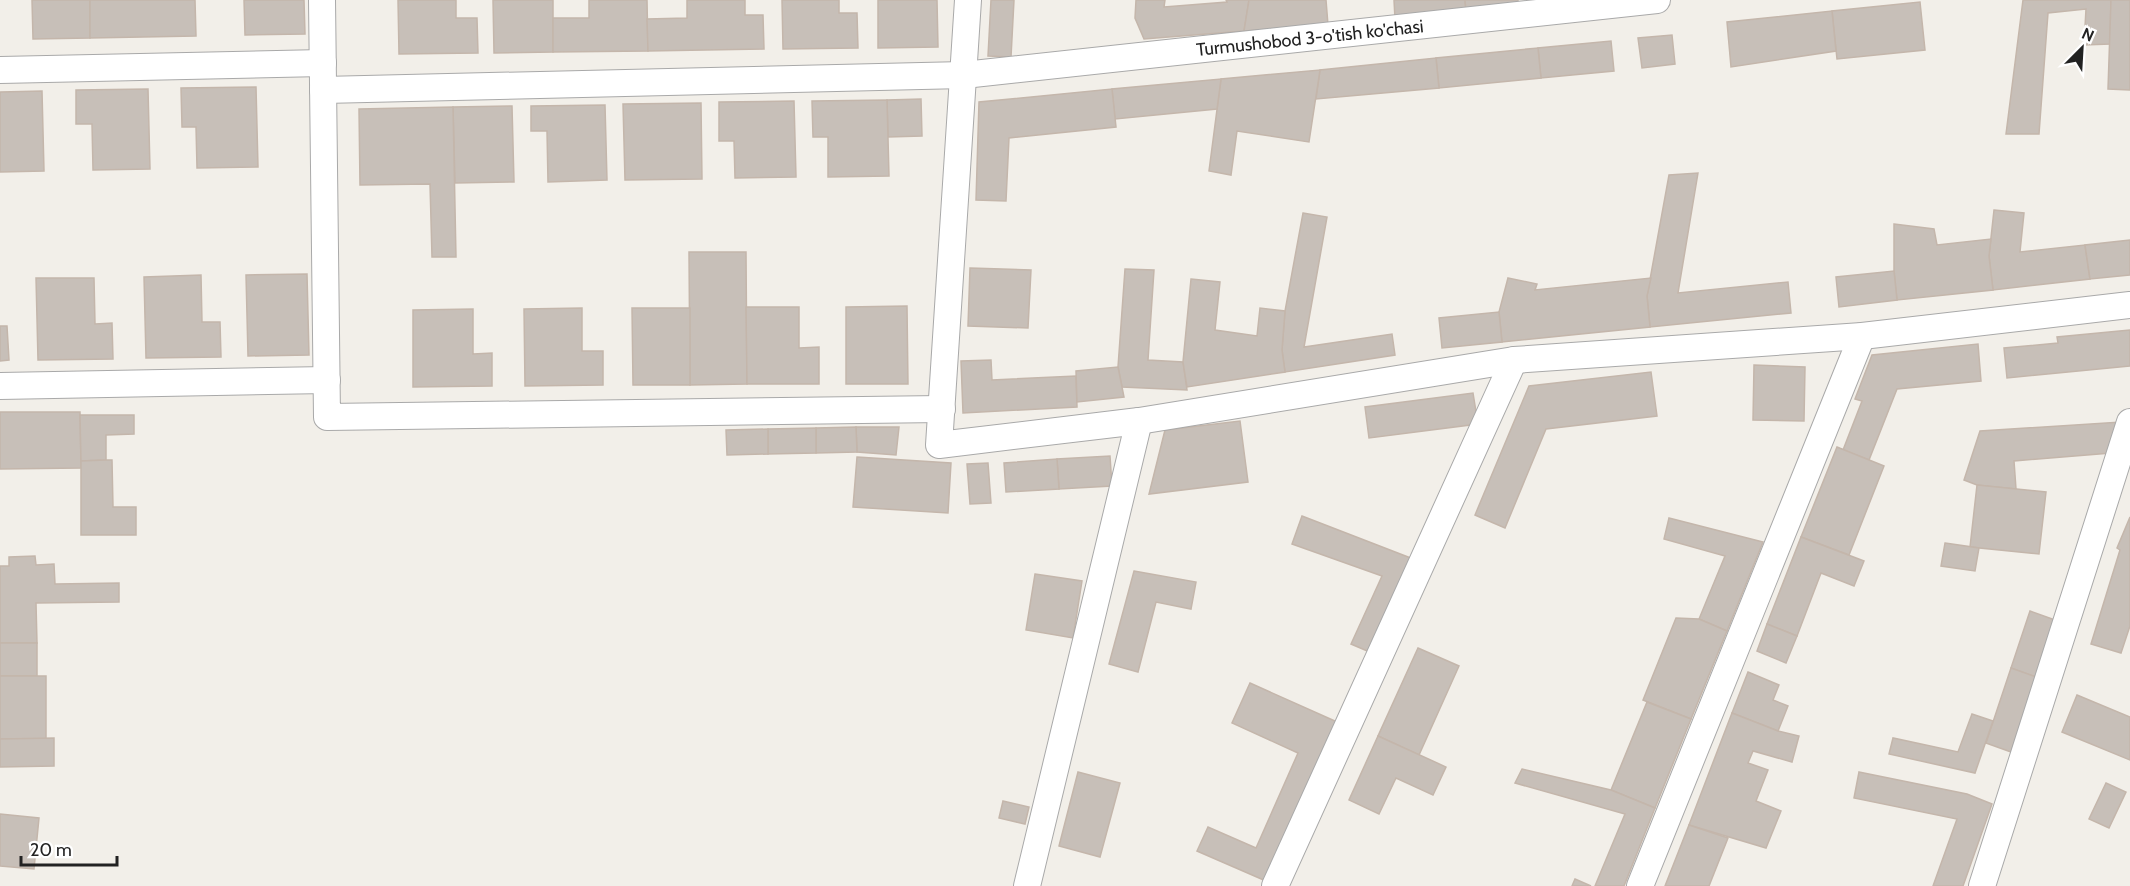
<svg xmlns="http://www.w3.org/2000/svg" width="2130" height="886" viewBox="0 0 2130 886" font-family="Cabin,sans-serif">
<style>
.building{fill:#c7bfb8;stroke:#c4b6ab;stroke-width:1.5}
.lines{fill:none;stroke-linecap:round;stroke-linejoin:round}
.street-casing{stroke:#a9a9a9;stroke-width:28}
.street{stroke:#fff;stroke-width:26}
.labels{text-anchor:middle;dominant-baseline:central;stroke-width:4.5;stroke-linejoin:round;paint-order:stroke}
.street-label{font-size:18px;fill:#222;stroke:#fff}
</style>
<rect width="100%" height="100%" fill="#f2efe9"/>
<g class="building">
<path d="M32 0H90V38L33 39Z"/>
<path d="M90 0H195L196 36 90 38Z"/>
<path d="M244 0H304L305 34 245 35Z"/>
<path d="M398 0H456V18H477L478 53 399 54Z"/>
<path d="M493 0H553V52L494 53Z"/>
<path d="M589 0H647L648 51 553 52V18H589Z"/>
<path d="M687 0H745V15H763L764 49 648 51 647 19 687 18Z"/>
<path d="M782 0H839V13H857L858 48 783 49Z"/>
<path d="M878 0H937L938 47 878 48Z"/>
<path d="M991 0H1014L1011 57 988 56Z"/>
<path d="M1136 0H1165L1164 7 1227 2 1226 0H1249L1244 31 1144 39 1135 18Z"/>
<path d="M1249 0H1326L1328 25 1244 31Z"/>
<path d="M1394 0H1465L1466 11 1395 19Z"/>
<path d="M1465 0H1518V6L1466 11Z"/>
<path d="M2023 0H2111L2110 44 2084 45 2086 9 2048 13 2039 134H2006Z"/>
<path d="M2111 0H2130V90L2108 89Z"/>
<path d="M1920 2 1925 50 1837 59 1832 11Z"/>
<path d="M1832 11 1836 51 1731 67 1727 22Z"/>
<path d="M1672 35 1675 64 1642 68 1638 38Z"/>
<path d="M1611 41 1614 71 1541 78 1538 48Z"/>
<path d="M1538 48 1541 78 1439 88 1436 58Z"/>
<path d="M1436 58 1439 88 1316 99 1320 70Z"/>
<path d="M1320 70 1309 142 1237 131 1231 175 1209 171 1221 79Z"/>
<path d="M1221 79 1217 109 1115 119 1112 89Z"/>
<path d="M256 87 258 167 197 168 196 127H182L181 88Z"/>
<path d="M148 89 150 169 93 170 92 124H76V90Z"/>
<path d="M1112 89 1116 127 1009 138 1006 201 976 200 979 102Z"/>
<path d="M42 91 44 171 0 172V92Z"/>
<path d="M921 99 922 136 888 137 887 100Z"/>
<path d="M887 100 889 176 828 177V137H813L812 101Z"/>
<path d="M794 101 796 177 735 178 734 141H719V102Z"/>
<path d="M701 103 702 179 625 180 623 104Z"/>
<path d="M605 105 607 180 548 182 547 131H531V106Z"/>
<path d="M512 106 514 182 455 183 453 107Z"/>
<path d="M453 107 456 257H432L430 184 360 185 359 109Z"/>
<path d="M1698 173 1678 293 1788 282 1791 313 1650 327 1647 296 1669 175Z"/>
<path d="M1994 210 2024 213 2020 252 2085 245 2090 279 1993 290 1989 256Z"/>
<path d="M1303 213 1327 217 1304 347 1392 334 1395 355 1285 372 1282 350 1285 311Z"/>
<path d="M1894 224 1934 229 1937 245 1991 239 1989 256 1993 290 1897 300 1894 271Z"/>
<path d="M2130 240V275L2090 279 2085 245Z"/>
<path d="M689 252H746L747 384 690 385Z"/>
<path d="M970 268 1031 270 1028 328 968 326Z"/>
<path d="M1125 269 1154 270 1148 360 1183 362 1187 390 1122 387 1118 367Z"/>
<path d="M1894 271 1897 300 1839 307 1836 277Z"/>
<path d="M307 274 309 355 248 356 246 275Z"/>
<path d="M201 275 202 322H220L221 357 146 358 144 277Z"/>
<path d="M36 278H94L95 324 112 323 113 359 38 360Z"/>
<path d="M1508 278 1537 284 1535 290 1651 278 1647 296 1650 327 1502 342 1499 312Z"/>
<path d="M1191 279 1220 282 1215 330 1257 336 1260 308 1285 311 1282 350 1285 372 1187 387 1183 362Z"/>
<path d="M907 306 908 384H846V307Z"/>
<path d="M746 307H799V348L819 347V384H747Z"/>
<path d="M582 308V351H603V385L525 386 524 309Z"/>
<path d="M632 308H690V385H633Z"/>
<path d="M473 309V354L492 353V386L413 387V310Z"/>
<path d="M1499 312 1502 342 1442 348 1439 318Z"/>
<path d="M0 326H7L9 360 0 361Z"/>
<path d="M2130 330V366L2007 378 2004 348 2058 343 2057 337Z"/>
<path d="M1978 344 1981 381 1897 389 1869 460 1843 450 1862 401 1855 399 1872 355Z"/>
<path d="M991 360 992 380 1076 376 1077 407 963 413 961 361Z"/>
<path d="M1754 365 1805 367 1804 421 1753 420Z"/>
<path d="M1118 367 1124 397 1077 402 1076 371Z"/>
<path d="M1651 372 1657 416 1546 429 1505 528 1475 515 1529 386Z"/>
<path d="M1473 393 1478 424 1369 438 1365 407Z"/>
<path d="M0 412H80L81 468 0 469Z"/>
<path d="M80 415H134V434L106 435V460L81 461Z"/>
<path d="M1240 421 1248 482 1149 494 1165 430Z"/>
<path d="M2121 422 2111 453 2014 461 2016 489 1977 485 1964 480 1980 431Z"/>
<path d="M856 427H899L896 455 857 452Z"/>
<path d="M856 427 857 452 816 453V428Z"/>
<path d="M816 428V453L768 454V429Z"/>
<path d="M768 429V454L727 455 726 430Z"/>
<path d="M1837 447 1884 466 1849 555 1801 537Z"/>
<path d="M1110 456 1112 486 1059 489 1057 459Z"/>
<path d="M857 457 951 463 948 513 853 507Z"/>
<path d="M1057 459 1059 489 1006 492 1004 463Z"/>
<path d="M106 460H112L113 507H136V535H81V461Z"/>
<path d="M988 463 991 503 970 504 967 464Z"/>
<path d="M1977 485 2046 492 2039 554 1970 547Z"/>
<path d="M1302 516 1421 562 1379 656 1351 644 1382 576 1292 544Z"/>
<path d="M2130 517V626L2121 653 2091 644 2120 550 2117 548Z"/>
<path d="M1669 518 1763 542 1727 631 1699 619 1725 556 1664 539Z"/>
<path d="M1801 537 1864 561 1854 586 1821 573 1797 636 1767 624Z"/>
<path d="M1945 543 1979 548 1975 571 1941 566Z"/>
<path d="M35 556 36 565 54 564 55 584 119 583V602L36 603 37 643H0V566H9V557Z"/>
<path d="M1134 571 1196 582 1191 609 1156 602 1138 672 1109 664Z"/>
<path d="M1035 574 1082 581 1073 638 1026 630Z"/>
<path d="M2030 611 2055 620 2036 677 2011 668Z"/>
<path d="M1676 618 1699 619 1727 631 1691 719 1643 700Z"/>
<path d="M1767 624 1797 636 1786 663 1757 651Z"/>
<rect x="0" y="643" width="37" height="33"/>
<path d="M1418 648 1459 666 1419 755 1378 736Z"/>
<path d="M2011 668 2036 677 2011 752 1986 743Z"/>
<path d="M1748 672 1779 685 1773 700 1788 706 1778 731 1732 713Z"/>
<rect x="0" y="676" width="46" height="63"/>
<path d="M1250 683 1346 726 1275 885 1197 851 1208 827 1256 848 1298 753 1232 723Z"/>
<path d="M2077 695 2130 717V760L2062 732Z"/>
<path d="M1647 702 1691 719 1655 808 1611 790Z"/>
<path d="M1732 713 1778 731 1799 736 1792 762 1753 751 1748 763 1768 770 1756 801 1781 811 1766 848 1689 825Z"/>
<path d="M1972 714 1993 721 1975 773 1889 754 1893 738 1958 752Z"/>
<path d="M1378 736 1446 767 1433 795 1396 778 1379 814 1349 800Z"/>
<path d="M54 738V766L0 767V739Z"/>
<path d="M1522 769 1611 790 1655 808 1624 886H1595L1625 814 1515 783Z"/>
<path d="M1078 772 1120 783 1100 857 1059 846Z"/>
<path d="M1859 772 1967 794 1992 804 1963 886H1933L1957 819 1854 798Z"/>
<path d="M2106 783 2126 792 2109 828 2089 819Z"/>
<path d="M1003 801 1029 807 1025 824 999 818Z"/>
<path d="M0 814 39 818 34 869 0 866Z"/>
<path d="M1689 825 1728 838 1709 886H1665Z"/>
<path d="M1575 879 1591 886H1572Z"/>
</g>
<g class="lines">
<g class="street-casing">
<g id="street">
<path d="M322 0 327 417 942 409"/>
<path d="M968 0 939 445 1139 421 1514 360 1862 336 2130 305"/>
<path d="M0 70 323 63"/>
<path d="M323 90 964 75 1657 0"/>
<path d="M0 386 327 380"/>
<path d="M1027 886 1139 421"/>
<path d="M1275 886 1514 360"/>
<path d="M1640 886 1862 336"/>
<path d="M1982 886 2130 422"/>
</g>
</g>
<use href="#street" class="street"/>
</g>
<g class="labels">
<g class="street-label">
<text transform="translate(1310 38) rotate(-6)">Turmushobod 3-o'tish ko'chasi</text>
</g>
</g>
<g transform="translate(2082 48) rotate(24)" stroke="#ffffff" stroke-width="4.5" paint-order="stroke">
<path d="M0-4.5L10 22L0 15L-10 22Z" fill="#222222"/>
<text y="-9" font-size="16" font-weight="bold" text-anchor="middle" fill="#222222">N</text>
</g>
<path d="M21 856v9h96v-9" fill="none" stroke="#222222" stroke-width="3"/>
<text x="30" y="856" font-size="18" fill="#222222" stroke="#ffffff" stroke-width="4.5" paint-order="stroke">20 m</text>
</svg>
